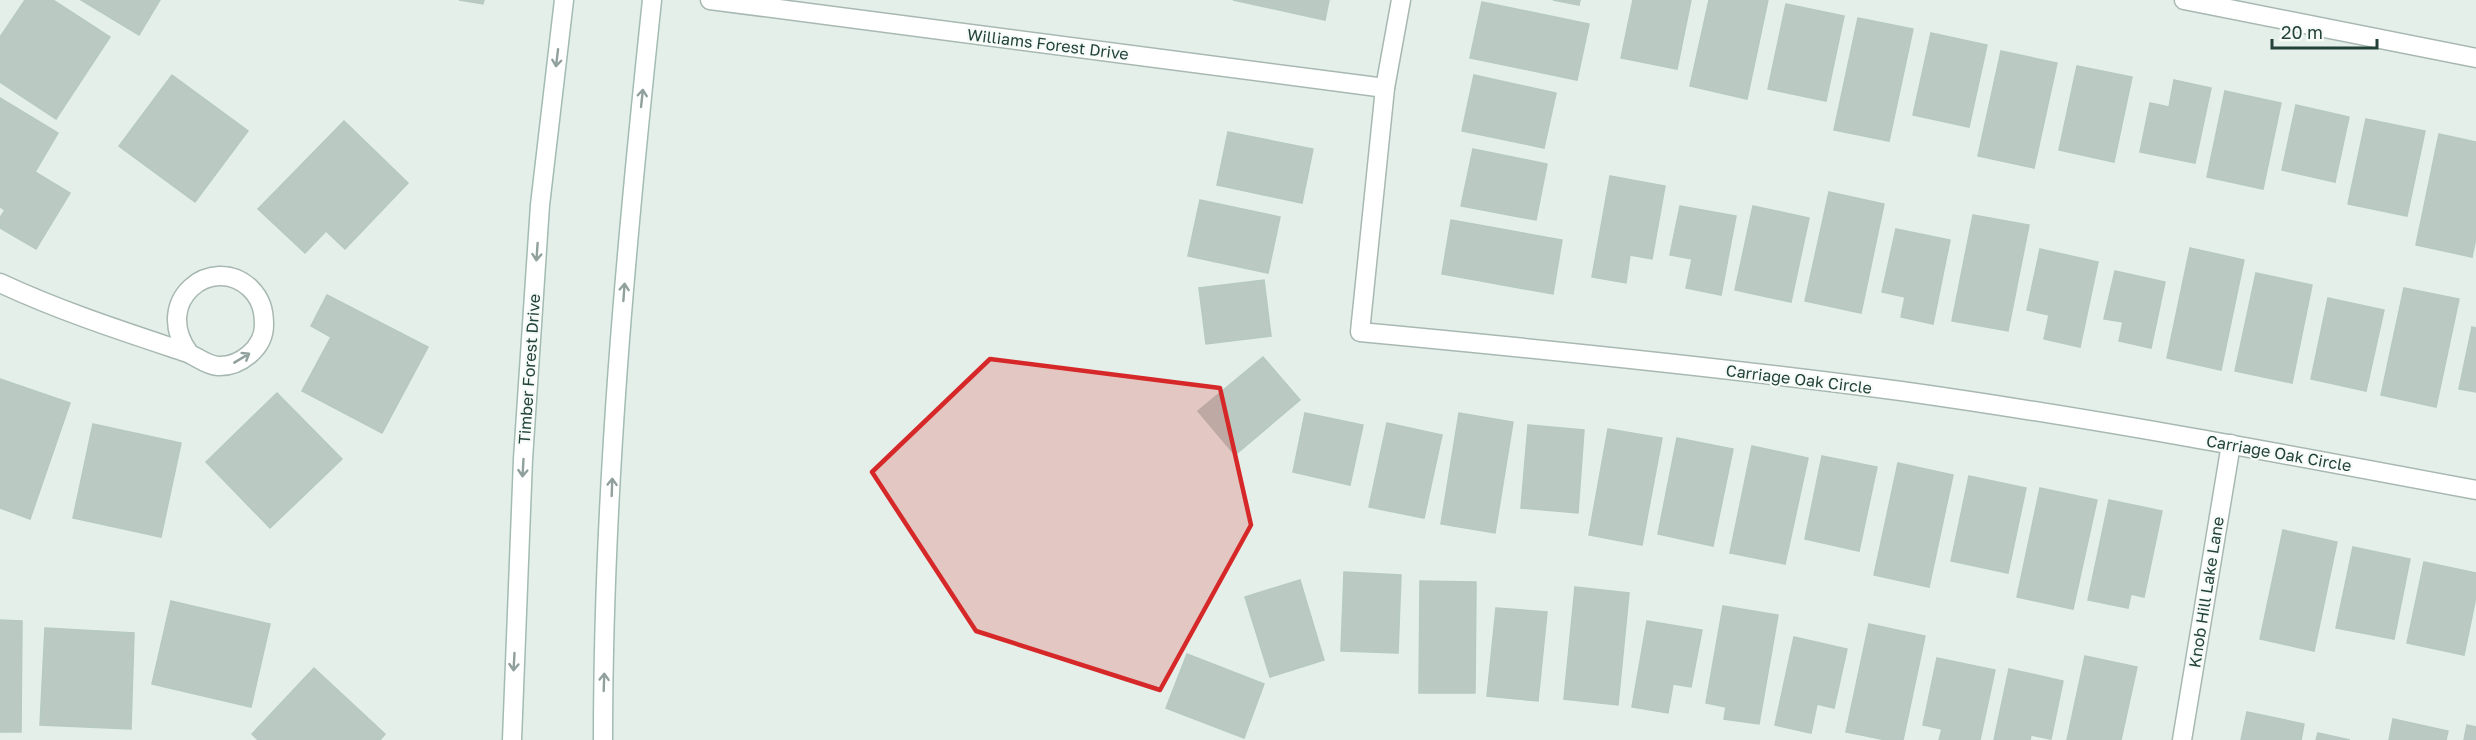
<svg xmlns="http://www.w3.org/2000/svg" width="2476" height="740" viewBox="0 0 2476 740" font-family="'Golos Text',sans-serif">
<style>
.building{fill:#bacac3;stroke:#b6c9c2;stroke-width:1.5}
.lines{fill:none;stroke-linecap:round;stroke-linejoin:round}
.minor-casing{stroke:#a7b8b2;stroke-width:21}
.secondary-casing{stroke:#a2bbb3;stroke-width:21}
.minor{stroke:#fff;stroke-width:18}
.secondary{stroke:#fff;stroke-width:18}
.oneway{stroke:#90a09c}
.marked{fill:#d62828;fill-opacity:0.2;stroke:#d62828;stroke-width:4.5;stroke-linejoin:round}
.labels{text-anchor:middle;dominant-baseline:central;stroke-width:4.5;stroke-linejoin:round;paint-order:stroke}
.street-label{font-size:16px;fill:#22423a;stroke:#f6fbf8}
</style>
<rect width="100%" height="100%" fill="#e5efea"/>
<g class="building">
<path d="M25 0H53L110 37 56 119 0 82V37Z"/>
<path d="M81 0H160L139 35Z"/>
<path d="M459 0H484L483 4Z"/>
<path d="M1233 0H1329L1325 20Z"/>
<path d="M1553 0H1580L1579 5Z"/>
<path d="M1633 0H1691L1677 69 1621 58Z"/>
<path d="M1709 0H1768L1747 99 1690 86Z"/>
<path d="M1482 2 1589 24 1577 80 1470 58Z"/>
<path d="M1786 4 1844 16 1826 101 1768 89Z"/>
<path d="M1858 18 1913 29 1889 141 1834 130Z"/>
<path d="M1931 33 1987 45 1969 127 1913 115Z"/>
<path d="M2001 51 2057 63 2034 168 1978 156Z"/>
<path d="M2077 66 2132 77 2114 162 2059 150Z"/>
<path d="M172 75 248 131 195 202 119 146Z"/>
<path d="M1474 75 1556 93 1544 148 1462 131Z"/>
<path d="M2174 80 2211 88 2195 163 2140 152 2150 103 2169 107Z"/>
<path d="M2225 91 2281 103 2263 189 2207 177Z"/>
<path d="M0 98 58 133 35 172 70 193 36 249 0 228V218L5 210 0 207Z"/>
<path d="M2296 105 2349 117 2335 182 2282 170Z"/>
<path d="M2366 119 2425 131 2407 216 2348 204Z"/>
<path d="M344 121 408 183 345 249 326 231 305 253 258 209Z"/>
<path d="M1228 132 1313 149 1302 203 1217 185Z"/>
<path d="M2439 134 2476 142V238L2472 257 2416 245Z"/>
<path d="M1473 149 1547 164 1536 220 1461 206Z"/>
<path d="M1610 176 1665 186 1652 259 1630 255 1626 283 1592 277Z"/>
<path d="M1829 192 1884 204 1861 313 1805 301Z"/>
<path d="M1200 200 1280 217 1268 273 1188 256Z"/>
<path d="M1680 206 1736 216 1721 295 1686 288 1692 259 1670 255Z"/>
<path d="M1753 206 1809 218 1791 302 1735 290Z"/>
<path d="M1973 215 2029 225 2008 331 1952 321Z"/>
<path d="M1451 220 1562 240 1553 294 1442 274Z"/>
<path d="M1896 229 1950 240 1933 324 1901 317 1905 297 1882 292Z"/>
<path d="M2190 248 2244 260 2221 370 2167 358Z"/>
<path d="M2040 249 2098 262 2080 347 2044 339 2049 315 2027 310Z"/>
<path d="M2115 271 2165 282 2151 348 2119 341 2123 322 2104 319Z"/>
<path d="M2256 273 2312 285 2292 383 2235 371Z"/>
<path d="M1264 280 1271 336 1206 344 1199 288Z"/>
<path d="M2404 288 2459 299 2436 407 2381 395Z"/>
<path d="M327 295 428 347 382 433 302 391 331 337 311 326Z"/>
<path d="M2328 298 2384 310 2366 391 2311 379Z"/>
<path d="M2472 327 2476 328V392L2459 389Z"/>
<path d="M1263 357 1300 400 1235 455 1198 411Z"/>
<path d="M0 379 70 403 30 519 0 508Z"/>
<path d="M277 393 342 459 270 528 206 462Z"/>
<path d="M1305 413 1363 425 1350 485 1293 472Z"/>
<path d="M1459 413 1513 422 1495 533 1441 524Z"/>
<path d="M1387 423 1442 435 1424 518 1369 507Z"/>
<path d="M93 424 181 443 161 537 73 518Z"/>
<path d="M1528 425 1584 430 1578 513 1521 508Z"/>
<path d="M1608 429 1662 438 1642 545 1589 535Z"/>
<path d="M1677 438 1733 449 1713 546 1658 534Z"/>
<path d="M1752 446 1808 458 1785 564 1730 553Z"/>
<path d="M1822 456 1877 467 1859 551 1805 539Z"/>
<path d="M1898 463 1953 475 1929 587 1874 575Z"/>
<path d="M1969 476 2026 488 2008 573 1951 561Z"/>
<path d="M2040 488 2097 500 2073 609 2017 597Z"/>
<path d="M2109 500 2162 511 2144 597 2131 594 2128 608 2088 600Z"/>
<path d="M2283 530 2337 542 2314 651 2260 639Z"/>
<path d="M2353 547 2410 559 2394 639 2336 628Z"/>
<path d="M2424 562 2476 573V597L2464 655 2407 643Z"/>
<path d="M1344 572 1401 575 1398 653 1341 651Z"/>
<path d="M1300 580 1324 660 1270 677 1245 597Z"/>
<path d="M1420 581 1476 582 1475 693H1419Z"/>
<path d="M1575 587 1629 593 1618 705 1564 699Z"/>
<path d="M171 601 270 624 251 707 152 684Z"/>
<path d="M1723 606 1778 615 1759 724 1724 719 1726 707 1706 703Z"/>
<path d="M1496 608 1547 612 1538 701 1487 696Z"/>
<path d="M0 620 22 621 21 732H0Z"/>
<path d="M1647 621 1702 630 1691 687 1673 684 1668 713 1632 707Z"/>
<path d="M1869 624 1925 636 1903 740H1886L1846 732Z"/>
<path d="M45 628 134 633 131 729 40 725Z"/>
<path d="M1794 637 1847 649 1834 708 1817 704 1811 733 1775 725Z"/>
<path d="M1187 654 1264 684 1244 738 1166 708Z"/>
<path d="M2085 656 2137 667 2121 740H2067Z"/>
<path d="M1937 658 1995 670 1980 740H1939L1942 729 1923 725Z"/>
<path d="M314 668 385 734 380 740H258L252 734Z"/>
<path d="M2009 669 2063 681 2051 739 2031 735 2030 740H1994Z"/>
<path d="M2247 712 2304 724 2301 740H2241Z"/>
<path d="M2393 719 2448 731 2446 740H2389Z"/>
<path d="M2467 725 2476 727V740H2464Z"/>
<path d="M2318 733 2350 740H2316Z"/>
</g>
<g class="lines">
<g class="minor-casing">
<g id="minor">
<path d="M710 0 1385 88"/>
<path d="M1401 0 1385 88 1360 332C1541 349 1721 367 1901 391 2093 418 2285 454 2476 490"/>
<path d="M2184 0 2476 58"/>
<path d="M0 283C60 311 122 331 185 352 197 356 205 365 218 366 240 367 264 348 264 325 264 310 261 299 250 288 212 253 151 301 189 353"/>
<path d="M2182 740 2231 444"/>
</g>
</g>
<g class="secondary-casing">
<g id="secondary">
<path d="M512 740 523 459 540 205 564 0"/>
<path d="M603 740C603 493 626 245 652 0"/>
</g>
</g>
<use href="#minor" class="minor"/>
<use href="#secondary" class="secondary"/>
</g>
<defs><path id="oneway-shaft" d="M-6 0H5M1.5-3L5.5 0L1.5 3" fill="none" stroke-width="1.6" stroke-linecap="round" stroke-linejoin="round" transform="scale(1.5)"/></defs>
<g class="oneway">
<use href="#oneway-shaft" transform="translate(557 58) rotate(97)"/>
<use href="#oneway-shaft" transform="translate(642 98) rotate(-84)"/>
<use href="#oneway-shaft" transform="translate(537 252) rotate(94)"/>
<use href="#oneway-shaft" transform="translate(624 292) rotate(-86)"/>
<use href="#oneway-shaft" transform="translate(242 358) rotate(-31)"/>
<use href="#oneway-shaft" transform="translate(523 468) rotate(93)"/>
<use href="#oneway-shaft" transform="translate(612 487) rotate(-88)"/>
<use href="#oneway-shaft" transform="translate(514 662) rotate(93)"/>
<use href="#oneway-shaft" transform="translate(604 682) rotate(-88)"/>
</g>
<path class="marked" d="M990 359 1220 388 1251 525 1160 690 976 631 872 472Z"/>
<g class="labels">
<g class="street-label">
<text transform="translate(1048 44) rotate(7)">Williams Forest Drive</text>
<text transform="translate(529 369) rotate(-86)">Timber Forest Drive</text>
<text transform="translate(1799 379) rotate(7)">Carriage Oak Circle</text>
<text transform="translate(2279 453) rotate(10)">Carriage Oak Circle</text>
<text transform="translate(2206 592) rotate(-81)">Knob Hill Lake Lane</text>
</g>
</g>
<path d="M2272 39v9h105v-9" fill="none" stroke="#22423a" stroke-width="3"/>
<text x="2281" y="39" font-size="18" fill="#22423a" stroke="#f6fbf8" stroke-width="4.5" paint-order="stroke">20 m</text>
</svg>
